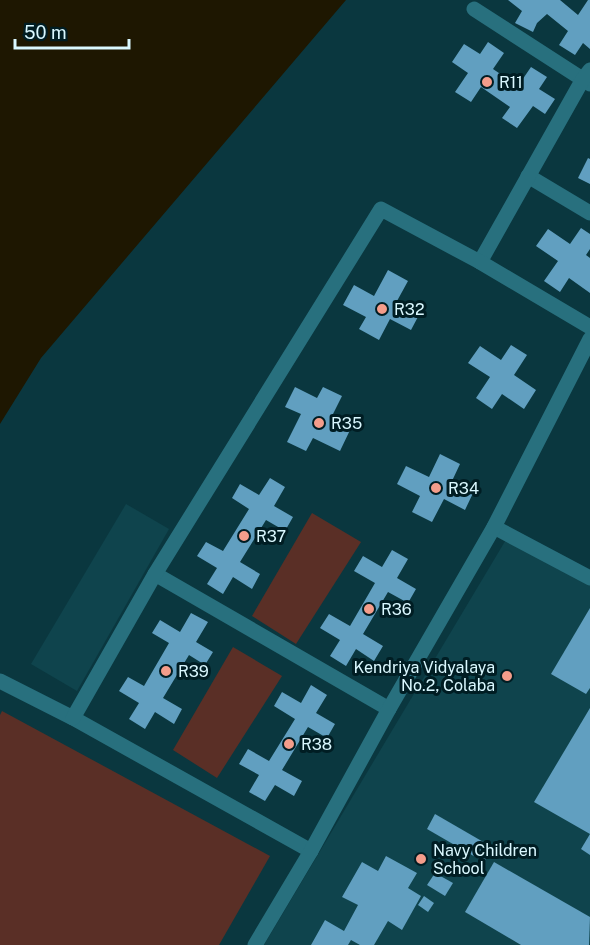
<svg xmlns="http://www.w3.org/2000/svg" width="590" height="945" viewBox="0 0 590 945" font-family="'Public Sans',sans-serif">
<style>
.built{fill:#0f444d}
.green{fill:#5a2f26}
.water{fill:#1e1701}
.building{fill:#619fc0}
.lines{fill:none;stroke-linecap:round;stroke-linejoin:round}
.minor{stroke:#28707e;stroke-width:15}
.poi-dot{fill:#f49d8b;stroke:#001d23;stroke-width:2}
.labels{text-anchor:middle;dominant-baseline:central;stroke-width:6;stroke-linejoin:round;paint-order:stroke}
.poi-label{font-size:16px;fill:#daf8ff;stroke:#001d23;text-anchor:start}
</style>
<rect width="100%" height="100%" fill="#0a373f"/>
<g class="built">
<path d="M126 504 169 529 77 691 31 664Z"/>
<path d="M510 533 590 578V945H264Z"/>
</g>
<g class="green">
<path d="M312 513 361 542 296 644 252 616Z"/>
<path d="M233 647 282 676 217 778 173 750Z"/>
<path d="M2 711 270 856 219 945H0V715Z"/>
</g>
<path class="water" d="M0 0H346L41 358 0 424Z"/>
<g class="building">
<path d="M508 0H560L578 15 588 0H590V49L583 43 575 55 559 45 568 31 547 14 537 23 533 32 515 23 522 11Z"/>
<path d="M488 42 504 53 493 69 518 86 531 67 547 77 539 89 555 99 545 114 533 106 517 128 502 118 510 107 481 87 471 102 455 92 468 73 452 62 464 44 480 54Z"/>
<path d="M588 158 590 159V184L578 178Z"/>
<path d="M581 228 590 234V249L586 255 590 258V293L569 278 560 292 544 281 558 261 536 246 548 229 570 244Z"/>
<path d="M388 270 408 281 397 301 420 313 411 330 390 319 379 340 359 329 366 317 343 305 354 285 374 296Z"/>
<path d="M511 345 527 355 514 375 536 390 524 409 502 394 492 409 476 398 490 377 468 363 480 346 501 360Z"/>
<path d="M295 387 317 398 323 387 342 396 331 418 351 428 340 451 313 438 306 451 287 442 301 414 285 407Z"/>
<path d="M440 454 460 464 452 481 474 491 465 510 444 499 432 522 412 512 420 496 397 484 406 466 429 477Z"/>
<path d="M270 478 285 487 274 506 293 517 285 531 266 520 240 562 260 574 252 589 233 577 223 594 207 584 217 568 197 556 206 542 223 551 249 509 232 498 240 484 259 495Z"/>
<path d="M392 550 408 559 397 578 416 589 408 603 388 592 363 634 383 646 374 661 356 649 346 666 330 656 340 640 320 628 329 614 350 626 375 583 354 571 363 556 382 567Z"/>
<path d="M590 608V688L586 694 551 674Z"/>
<path d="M191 613 208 622 196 642 213 652 205 665 189 655 163 698 182 709 174 724 155 712 145 729 129 719 139 703 119 691 128 677 144 686 169 643 152 633 160 620 180 632Z"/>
<path d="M311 685 327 695 316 713 335 724 327 738 308 727 282 770 302 781 294 796 275 785 265 801 249 792 259 775 239 764 248 749 269 761 295 719 274 706 282 692 301 703Z"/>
<path d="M590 708V834L534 802Z"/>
<path d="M435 814 492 847 484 862 427 829Z"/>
<path d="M590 834V855L581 849Z"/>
<path d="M386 856 417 873 408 888 421 896 402 930 388 921 374 945H360L351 940 348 945H311L325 920 344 931 358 905 342 897 362 862 378 871Z"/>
<path d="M494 862 590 917 589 945H521L465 912Z"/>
<path d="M435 873 453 883 445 896 427 885Z"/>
<path d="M424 896 434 903 428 912 418 905Z"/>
</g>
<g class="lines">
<g class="minor">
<path d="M474 9 590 84"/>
<path d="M528 176 590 213"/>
<path d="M480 262 583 79 590 70"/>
<path d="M494 527 590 578"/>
<path d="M155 574 389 709"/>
<path d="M0 681 73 718 311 851"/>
<path d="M73 718 155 574 381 209 480 262 590 327"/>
<path d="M255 945 311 851 389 709 494 527 590 339"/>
</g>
</g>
<g class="poi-dot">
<circle cx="487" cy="82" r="6"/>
<circle cx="382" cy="309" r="6"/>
<circle cx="319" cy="423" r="6"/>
<circle cx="436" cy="488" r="6"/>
<circle cx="244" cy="536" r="6"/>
<circle cx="369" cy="609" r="6"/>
<circle cx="166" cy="671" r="6"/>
<circle cx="507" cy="676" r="6"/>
<circle cx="289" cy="744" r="6"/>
<circle cx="421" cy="859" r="6"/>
</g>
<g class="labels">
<g class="poi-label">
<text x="499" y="82">R11</text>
<text x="394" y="309">R32</text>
<text x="331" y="423">R35</text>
<text x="448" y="488">R34</text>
<text x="256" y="536">R37</text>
<text x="381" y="609">R36</text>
<text x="495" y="667" text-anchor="end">Kendriya Vidyalaya<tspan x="495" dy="18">No.2, Colaba</tspan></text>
<text x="178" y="671">R39</text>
<text x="301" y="744">R38</text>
<text x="433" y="850">Navy Children<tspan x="433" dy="18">School</tspan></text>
</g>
</g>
<path d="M15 39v9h114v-9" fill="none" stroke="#daf8ff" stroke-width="3"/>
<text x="24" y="39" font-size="18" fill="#daf8ff" stroke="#001d23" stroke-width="4.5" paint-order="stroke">50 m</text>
</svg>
